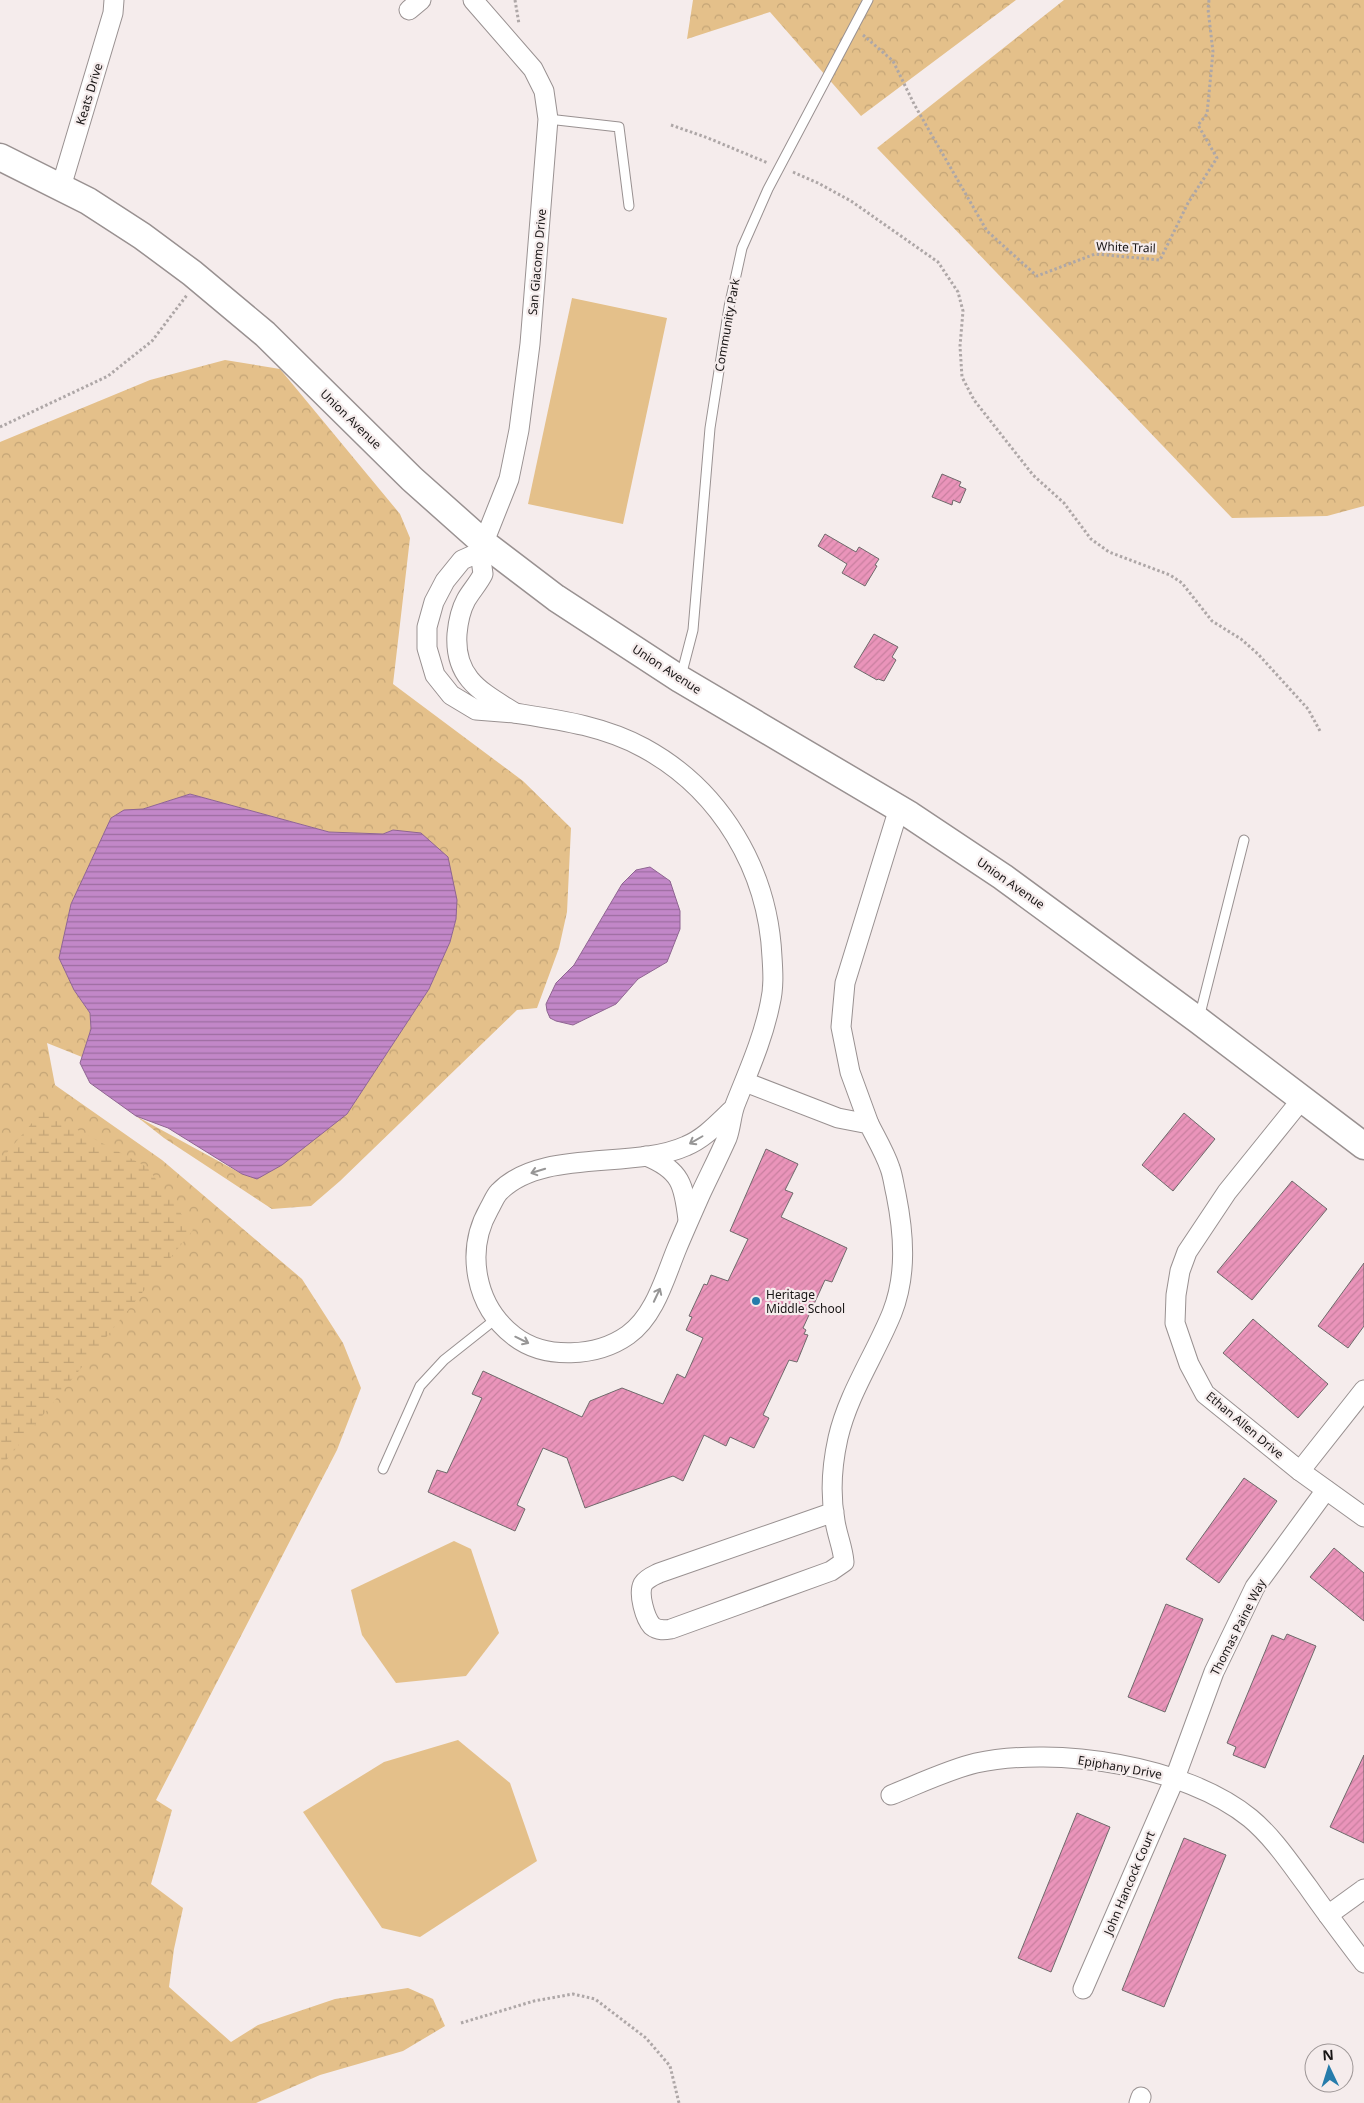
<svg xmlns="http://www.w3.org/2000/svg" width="1364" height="2103" viewBox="0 0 1364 2103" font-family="'Noto Sans',sans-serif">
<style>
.green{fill:#e4c08a}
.forest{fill:url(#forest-crowns)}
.wetland{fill:url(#wetland-marsh)}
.water{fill:url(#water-rules);stroke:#8f6592}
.building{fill:url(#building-hatch);stroke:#6f696b}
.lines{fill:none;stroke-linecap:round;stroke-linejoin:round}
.lane-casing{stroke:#999191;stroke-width:11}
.street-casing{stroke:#999191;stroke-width:21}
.secondary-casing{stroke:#999191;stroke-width:29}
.path{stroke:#aea7a7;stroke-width:3;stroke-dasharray:2.5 2.5;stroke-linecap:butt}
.lane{stroke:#fff;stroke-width:9}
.street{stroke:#fff;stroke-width:19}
.secondary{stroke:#fff;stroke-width:26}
.oneway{stroke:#979696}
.poi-dot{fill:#267cab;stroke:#f5ecec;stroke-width:2}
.labels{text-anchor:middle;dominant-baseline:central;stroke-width:4.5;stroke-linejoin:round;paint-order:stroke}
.street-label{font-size:12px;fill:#181515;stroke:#f5ecec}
.poi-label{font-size:12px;fill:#181515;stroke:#f5ecec;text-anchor:start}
</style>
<defs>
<pattern id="forest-crowns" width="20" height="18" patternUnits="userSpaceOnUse" patternTransform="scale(1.25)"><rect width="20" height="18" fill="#e4c08a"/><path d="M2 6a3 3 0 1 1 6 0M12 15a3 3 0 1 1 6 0" fill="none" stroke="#c3a476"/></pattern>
<pattern id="wetland-marsh" width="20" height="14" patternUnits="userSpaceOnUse" patternTransform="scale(1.25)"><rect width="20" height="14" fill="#e4c08a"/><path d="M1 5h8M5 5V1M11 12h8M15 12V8" fill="none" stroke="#c3a476"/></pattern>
<pattern id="water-rules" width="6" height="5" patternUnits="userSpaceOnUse" patternTransform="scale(1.25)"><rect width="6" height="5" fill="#c287c8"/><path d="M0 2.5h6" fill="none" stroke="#9d6da1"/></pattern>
<pattern id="building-hatch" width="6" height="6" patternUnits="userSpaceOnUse" patternTransform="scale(1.25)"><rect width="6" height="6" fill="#ea94ba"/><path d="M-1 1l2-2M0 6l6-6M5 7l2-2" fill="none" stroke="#c87f9f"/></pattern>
</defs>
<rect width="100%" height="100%" fill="#f5ecec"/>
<g class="green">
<path d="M572 298 667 318 623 524 528 504Z"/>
<path d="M454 1541 471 1549 499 1633 466 1676 396 1683 362 1635 351 1590Z"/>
<path d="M458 1740 510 1783 537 1861 420 1937 382 1928 303 1812 384 1762Z"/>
</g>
<g class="forest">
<path d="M693 0H1016L861 116 770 12 687 39Z"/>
<path d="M1064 0H1364V506L1327 516 1232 518 877 148Z"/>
<path d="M225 360 280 369 400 514 410 538 393 684 523 781 571 828 567 912 559 948 537 1008 517 1010 340 1181 311 1206 272 1209 164 1138 136 1116 242 1174 347 1114 429 989 450 942 456 919 393 830 383 834 329 832 190 794 143 809 124 811 111 818 71 904 59 958 74 990 90 1013 91 1029 82 1057 47 1043 55 1085 162 1160 302 1279 343 1343 361 1388 337 1450 156 1800 172 1810 151 1884 183 1908 174 1949 169 1987 231 2042 258 2025 335 1999 408 1988 433 1999 445 2026 403 2051 320 2075 256 2103H0V442L150 380Z"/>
</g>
<path class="wetland" d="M42 1111 147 1167 193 1230 0 1468V1161Z"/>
<g class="water">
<path d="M190 794 329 832 383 834 393 830 421 833 448 857 457 900 456 919 450 942 429 989 347 1114 282 1165 257 1179 242 1174 168 1128 136 1116 90 1083 80 1063 91 1029 90 1013 74 990 59 958 71 904 111 818 124 810 143 809Z"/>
<path d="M650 867 670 881 680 911V929L667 962 638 979 616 1004 573 1025 556 1021 550 1018 547 1011 546 1004 556 983 574 965 622 884 636 870Z"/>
</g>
<g class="building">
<path d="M942 474 961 482 959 486 966 489 960 503 953 500 952 505 932 497Z"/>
<path d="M825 534 856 552 859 547 879 559 875 565 877 566 865 586 842 573 847 564 818 546Z"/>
<path d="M874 634 898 647 892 657 896 660 884 681 878 679 877 680 854 667Z"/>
<path d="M1184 1113 1215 1139 1173 1191 1142 1165Z"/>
<path d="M766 1149 798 1164 785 1190 793 1193 781 1217 847 1248 832 1282 825 1280 803 1328 806 1330 804 1334 808 1335 797 1362 789 1360 763 1415 769 1418 754 1448 730 1437 726 1446 704 1435 683 1481 673 1476 585 1508 567 1458 543 1448 517 1505 525 1509 515 1531 428 1492 437 1470 447 1473 482 1398 472 1394 483 1371 582 1417 590 1401 622 1388 663 1404 677 1374 685 1378 703 1338 686 1330 692 1317 689 1316 704 1284 707 1285 711 1275 728 1281 748 1239 730 1231Z"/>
<path d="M1292 1181 1327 1209 1252 1300 1217 1272Z"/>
<path d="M1364 1263V1326L1348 1348 1318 1326Z"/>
<path d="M1253 1319 1328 1384 1298 1418 1223 1353Z"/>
<path d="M1244 1478 1277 1501 1219 1583 1186 1559Z"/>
<path d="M1334 1548 1364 1573V1621L1310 1577Z"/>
<path d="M1166 1604 1203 1619 1165 1712 1128 1697Z"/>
<path d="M1287 1634 1316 1646 1265 1768 1233 1755 1236 1747 1227 1743 1272 1635 1284 1640Z"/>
<path d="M1364 1755V1843L1330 1827Z"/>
<path d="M1077 1813 1110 1827 1051 1972 1018 1958Z"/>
<path d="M1184 1838 1226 1855 1164 2007 1122 1990Z"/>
</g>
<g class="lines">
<g class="lane-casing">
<g id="lane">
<path d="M548 119 619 127 629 206"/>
<path d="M681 676 693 630 710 428 729 307 742 248 768 189 868 0"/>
<path d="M1199 1018 1244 840"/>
<path d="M383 1469 420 1386 444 1360 497 1318"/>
</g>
</g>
<g class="street-casing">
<g id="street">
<path d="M473 0 533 69 544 91 548 119 530 344 519 430 509 479 480 552"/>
<path d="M409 10 421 0"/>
<path d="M61 187 113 13 114 0"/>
<path d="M480 552 483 574C478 584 471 591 466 600 460 611 458 623 457 634 454 679 482 692 515 713L476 710 451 695 435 675 427 648V627L434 602 445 581 462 560Z"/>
<path d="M515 713C560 720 604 726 644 748 721 790 768 870 772 957 773 972 774 988 770 1004 763 1039 748 1072 735 1105 731 1116 731 1127 727 1138 719 1156 710 1174 701 1193 693 1211 685 1229 677 1248 665 1277 655 1316 628 1335 597 1357 545 1360 514 1336 475 1306 465 1251 489 1209 492 1204 495 1196 499 1192 541 1148 633 1170 686 1146 705 1138 718 1123 733 1109"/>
<path d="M745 1082 838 1118 869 1124C876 1138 885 1153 890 1168 893 1176 894 1186 896 1194 904 1234 907 1275 892 1313 875 1355 848 1394 838 1438 832 1465 830 1494 835 1521 837 1535 843 1548 844 1562L831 1571 671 1629C665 1630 658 1631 652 1626 645 1618 638 1594 643 1584 647 1578 653 1576 659 1573L834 1512"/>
<path d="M1302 1099 1227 1192 1187 1252 1180 1271 1176 1295 1175 1323 1189 1364 1205 1394 1300 1471 1364 1517"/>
<path d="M869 1124 850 1072 841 1027 845 983 899 808"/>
<path d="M646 1156C681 1170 684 1185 688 1220"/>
<path d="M1300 1471 1364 1390"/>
<path d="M891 1795C916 1785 950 1769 976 1763 1056 1746 1185 1765 1250 1818 1273 1837 1290 1863 1308 1887 1326 1913 1345 1938 1364 1963"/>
<path d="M1328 1915 1364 1889"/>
<path d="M1083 1989 1175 1778 1214 1672 1255 1587 1326 1490"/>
<path d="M1139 2103 1141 2097"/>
</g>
</g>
<g class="secondary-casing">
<path id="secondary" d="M0 157 88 201 142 236 192 273 265 334 412 479 485 544 556 598 680 679 910 815 1003 877 1198 1020 1364 1146"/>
</g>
<g class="path">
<path d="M515 0 519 24"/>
<path d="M863 35 893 61 914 104 987 231 1037 276 1095 254 1160 260 1188 203 1217 158 1198 125 1207 114 1213 52 1208 9 1209 0"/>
<path d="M671 125 708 138 768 163"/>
<path d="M793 172 818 183 851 201 938 262 958 292 963 311 960 346 962 377 974 400 1033 475 1064 503 1091 539 1109 552 1170 575 1182 583 1212 621 1241 639 1258 654 1308 709 1320 731"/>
<path d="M0 427 108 376 152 341 187 295"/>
<path d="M461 2023 534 2001 573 1994 595 1999 646 2038 670 2066 679 2103"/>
</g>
<use href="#lane" class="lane"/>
<use href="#street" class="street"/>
<use href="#secondary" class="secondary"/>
</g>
<defs><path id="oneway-shaft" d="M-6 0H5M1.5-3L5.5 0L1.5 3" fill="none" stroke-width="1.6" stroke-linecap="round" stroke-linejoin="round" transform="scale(1.25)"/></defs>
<g class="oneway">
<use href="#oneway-shaft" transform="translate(696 1140) rotate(150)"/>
<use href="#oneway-shaft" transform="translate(538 1171) rotate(163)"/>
<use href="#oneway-shaft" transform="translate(657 1295) rotate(-65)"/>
<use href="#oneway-shaft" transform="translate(522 1340) rotate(26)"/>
</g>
<circle class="poi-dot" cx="756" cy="1301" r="5"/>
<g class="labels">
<g class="street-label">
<text transform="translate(89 94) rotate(-73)">Keats Drive</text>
<text transform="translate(1126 247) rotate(2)">White Trail</text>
<text transform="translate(537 262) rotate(-85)">San Giacomo Drive</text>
<text transform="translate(727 325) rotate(-80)">Community Park</text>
<text transform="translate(351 419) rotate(44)">Union Avenue</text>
<text transform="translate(667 669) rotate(33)">Union Avenue</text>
<text transform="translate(1011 883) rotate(35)">Union Avenue</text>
<text transform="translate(1245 1425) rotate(40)">Ethan Allen Drive</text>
<text transform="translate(1238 1627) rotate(-63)">Thomas Paine Way</text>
<text transform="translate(1120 1767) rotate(10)">Epiphany Drive</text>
<text transform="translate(1129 1883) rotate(-67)">John Hancock Court</text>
</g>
<g class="poi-label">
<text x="766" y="1294">Heritage<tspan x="766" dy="14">Middle School</tspan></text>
</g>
</g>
<g transform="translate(1329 2068) rotate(356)"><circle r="24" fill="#f5ecec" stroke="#9d9696"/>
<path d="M0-4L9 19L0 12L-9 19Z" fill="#267cab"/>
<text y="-8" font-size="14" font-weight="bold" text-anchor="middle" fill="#181515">N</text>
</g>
</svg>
